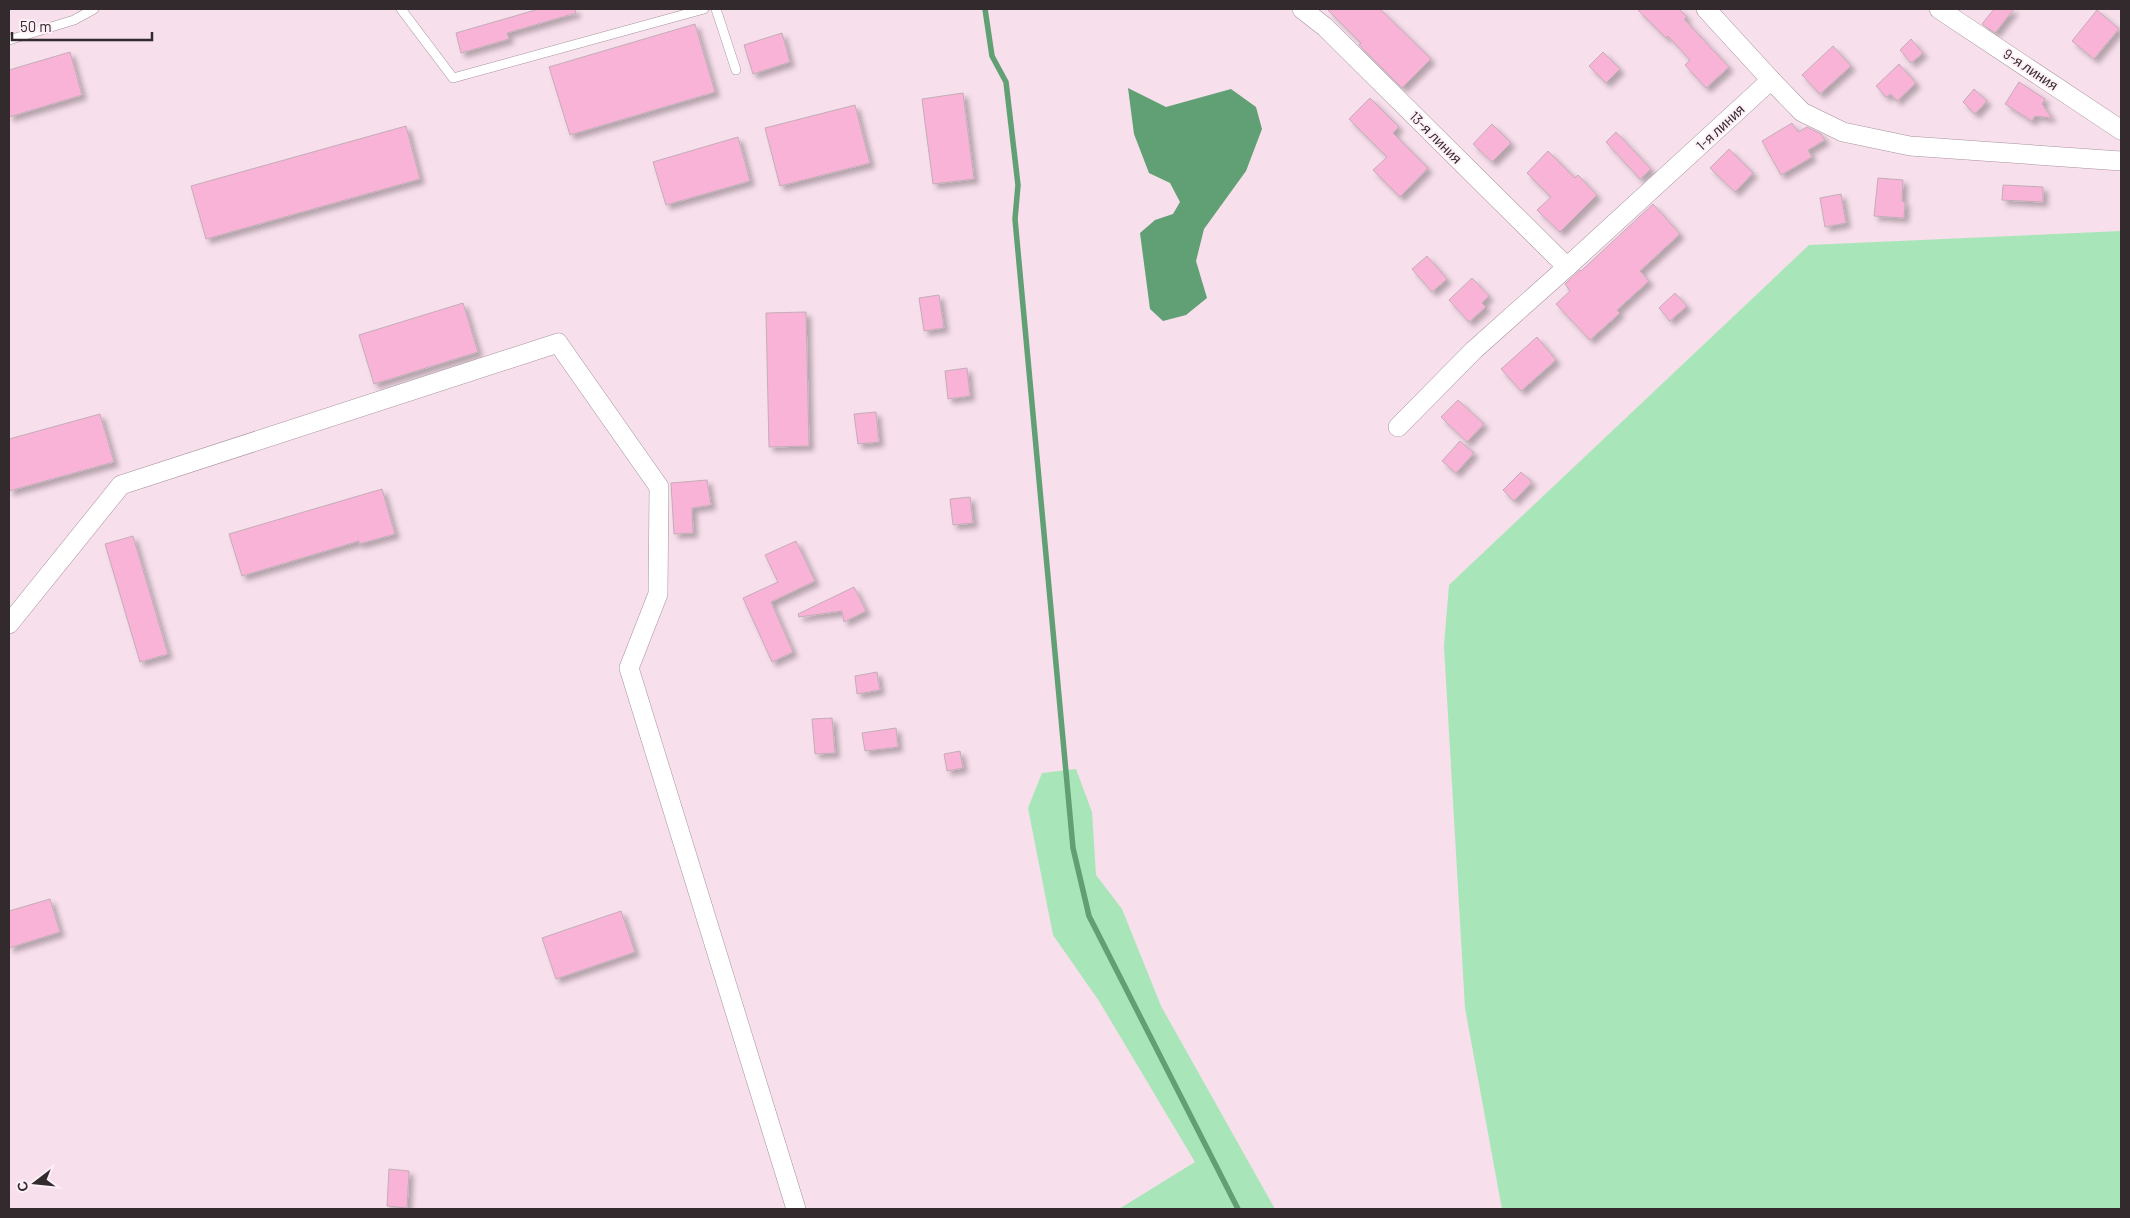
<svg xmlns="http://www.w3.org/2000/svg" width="2130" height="1218" viewBox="0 0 2130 1218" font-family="Barlow,sans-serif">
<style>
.green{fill:#a8e6b9}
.water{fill:#619f75}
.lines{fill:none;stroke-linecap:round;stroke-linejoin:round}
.stream{stroke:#619f75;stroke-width:5.5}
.building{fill:#f8b3d7;stroke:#c3adb8;filter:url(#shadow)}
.lane-casing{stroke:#a8929d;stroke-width:10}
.street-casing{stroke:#a8929d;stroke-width:20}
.lane{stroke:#fff;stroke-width:9}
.street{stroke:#fff;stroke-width:19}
.labels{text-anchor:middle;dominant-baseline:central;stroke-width:4;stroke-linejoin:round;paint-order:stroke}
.street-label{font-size:14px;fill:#332a2e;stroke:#feeff6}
</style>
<defs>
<filter id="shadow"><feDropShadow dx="4.5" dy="4.5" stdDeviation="2.5" flood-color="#0004"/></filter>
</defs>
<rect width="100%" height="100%" fill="#f7dfeb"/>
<g class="green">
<path d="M2121 231V1209H1502L1465 1008 1444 646 1449 585 1809 245Z"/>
<path d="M1076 769 1092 812 1096 875 1122 909 1161 1006 1275 1209H1119L1195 1162 1099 1001 1053 935 1028 808 1042 773Z"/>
</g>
<path class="water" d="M1128 88 1166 107 1231 89 1256 107 1262 129 1246 171 1204 229 1196 261 1207 298 1186 315 1163 321 1150 309 1140 233 1155 220 1173 214 1180 202 1170 183 1149 173 1134 134Z"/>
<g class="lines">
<path class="stream" d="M985 9 992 56 1006 82 1018 185 1015 219 1073 848 1089 916 1238 1209"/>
</g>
<g class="building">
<path d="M539 9H575L576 13 507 33 509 39 461 53 456 33Z"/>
<path d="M1327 9H1380L1431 59 1402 88 1359 45 1361 43Z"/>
<path d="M1637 9H1679L1687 17 1684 19 1729 67 1706 88 1685 65 1690 60 1668 36 1666 38Z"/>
<path d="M1994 9H2014L1995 33 1982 24Z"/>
<path d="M2097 10 2119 29 2094 59 2072 41Z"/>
<path d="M695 24 715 92 570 135 549 67Z"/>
<path d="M782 33 790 62 753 74 744 45Z"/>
<path d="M1911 39 1923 53 1911 63 1900 50Z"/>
<path d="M1833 46 1851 66 1820 94 1802 75Z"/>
<path d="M70 52 82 95 9 117V70Z"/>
<path d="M1603 52 1620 69 1606 83 1589 66Z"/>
<path d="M1899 64 1916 83 1897 101 1891 94 1886 97 1876 86Z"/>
<path d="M2019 82 2045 99 2042 104 2052 118 2035 116 2032 121 2005 104Z"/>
<path d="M1974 89 1987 101 1975 114 1963 102Z"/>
<path d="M963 93 974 179 933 184 922 99Z"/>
<path d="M1370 98 1399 127 1393 133 1428 168 1400 197 1373 170 1387 157 1349 119Z"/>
<path d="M855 105 870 163 780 186 765 128Z"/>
<path d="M1792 123 1798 132 1807 127 1821 134 1825 140 1808 150 1812 157 1781 175 1762 141Z"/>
<path d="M1492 124 1511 143 1492 162 1473 144Z"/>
<path d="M406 126 420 179 206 239 191 186Z"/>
<path d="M1616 132 1651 169 1640 179 1606 142Z"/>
<path d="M738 137 750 181 666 205 653 162Z"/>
<path d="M1729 149 1753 173 1735 192 1710 168Z"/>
<path d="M1548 151 1575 178 1578 175 1597 195 1560 232 1537 210 1551 197 1527 173Z"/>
<path d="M1878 178 1903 180 1902 201 1905 202 1904 218 1874 216Z"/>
<path d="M2003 185 2043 187V202L2002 200Z"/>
<path d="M1841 194 1846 223 1825 227 1820 198Z"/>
<path d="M1653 204 1680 234 1640 271 1649 281 1617 310 1620 313 1590 340 1556 304 1570 291 1565 284 1580 270 1581 271Z"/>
<path d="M1427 256 1447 279 1432 292 1412 269Z"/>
<path d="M1472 278 1489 296 1482 303 1486 307 1469 322 1449 300Z"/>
<path d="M1675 293 1687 306 1670 321 1659 308Z"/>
<path d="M939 295 944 328 924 331 919 298Z"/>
<path d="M463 303 478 352 374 384 359 335Z"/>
<path d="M806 312 809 446 769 447 766 313Z"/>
<path d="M1537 337 1556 360 1521 391 1501 369Z"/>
<path d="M967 368 970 396 948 399 945 371Z"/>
<path d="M1458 400 1484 424 1467 442 1441 417Z"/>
<path d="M876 412 879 442 858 444 854 414Z"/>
<path d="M100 414 114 462 9 491V439Z"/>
<path d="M1460 441 1474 453 1456 473 1442 461Z"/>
<path d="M1521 472 1532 482 1514 501 1503 490Z"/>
<path d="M707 480 711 505 692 508 693 533 674 534 671 483Z"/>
<path d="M382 489 395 534 359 544V541L242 576 229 534Z"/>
<path d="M970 497 973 523 953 525 950 499Z"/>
<path d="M133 536 168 654 140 662 105 544Z"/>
<path d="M796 541 815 581 771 602 793 652 772 662 743 598 778 582 765 555Z"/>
<path d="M854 587 866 611 844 622 842 611 799 617 798 614Z"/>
<path d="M877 672 880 690 857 694 855 676Z"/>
<path d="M832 718 835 753 815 754 812 719Z"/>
<path d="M896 728 898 747 865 751 862 733Z"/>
<path d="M960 751 963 768 947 771 944 754Z"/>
<path d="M50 899 60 932 9 948V911Z"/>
<path d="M621 911 635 952 556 979 542 938Z"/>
<path d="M389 1169 409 1171 407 1208 387 1206Z"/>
</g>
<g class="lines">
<g class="lane-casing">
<g id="lane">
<path d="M401 9 453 78 704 9"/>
<path d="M716 9 736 70"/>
<path d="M9 40 74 20 94 9"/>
</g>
</g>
<g class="street-casing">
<g id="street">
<path d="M1302 9 1325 27 1567 267"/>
<path d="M1706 9 1771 80"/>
<path d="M1939 9 2121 130"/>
<path d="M1398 427 1474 350 1567 267 1771 80 1802 112 1843 132 1910 146 2121 161"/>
<path d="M9 624 121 485 558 343 659 487 658 594 629 668 796 1209"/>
</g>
</g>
<use href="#lane" class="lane"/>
<use href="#street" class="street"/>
</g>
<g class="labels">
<g class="street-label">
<text transform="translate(2031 69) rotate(34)">9-я линия</text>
<text transform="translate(1720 127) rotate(-43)">1-я линия</text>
<text transform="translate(1436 137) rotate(45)">13-я линия</text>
</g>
</g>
<rect width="2130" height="1218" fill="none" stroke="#332a2e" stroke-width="20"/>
<g transform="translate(35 1183) rotate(254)" stroke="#feeff6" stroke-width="4" paint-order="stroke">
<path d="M0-4L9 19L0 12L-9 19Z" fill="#332a2e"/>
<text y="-8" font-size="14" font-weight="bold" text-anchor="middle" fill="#332a2e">С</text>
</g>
<path d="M12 32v8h140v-8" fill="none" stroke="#332a2e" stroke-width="2.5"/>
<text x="20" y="32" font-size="15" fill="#332a2e" stroke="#feeff6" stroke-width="4" paint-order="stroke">50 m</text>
</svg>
